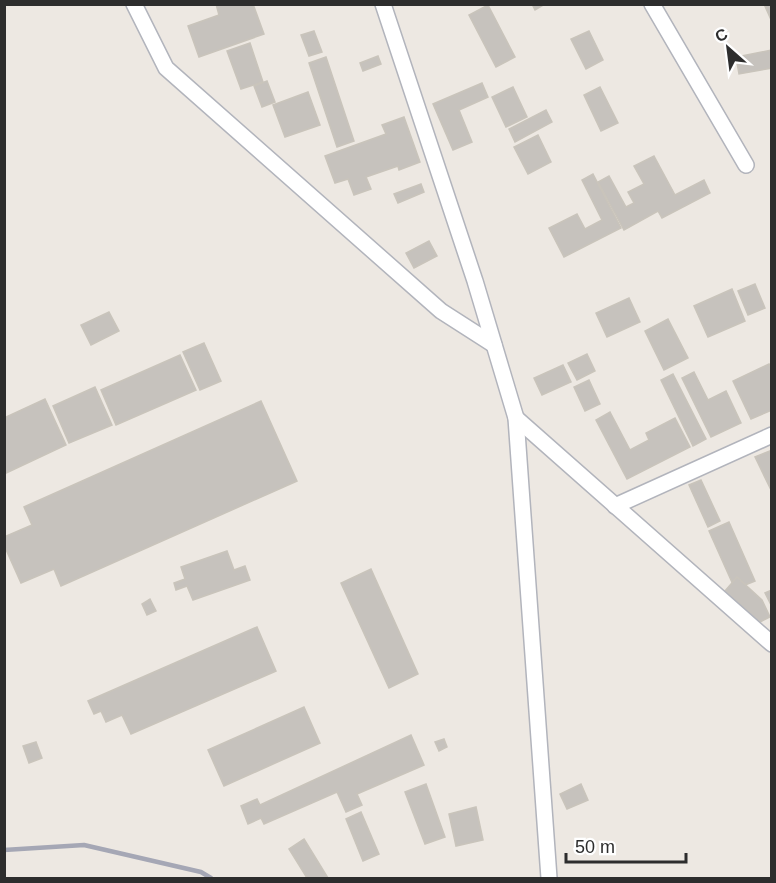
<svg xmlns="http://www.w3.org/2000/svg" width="776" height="883" viewBox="0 0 776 883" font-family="Arial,sans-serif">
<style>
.building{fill:#c6c2bd;stroke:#c9c4bb;stroke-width:1.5}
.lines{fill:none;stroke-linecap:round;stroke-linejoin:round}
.minor-casing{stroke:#b2b4bc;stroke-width:18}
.minor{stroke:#fff;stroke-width:15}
.rail{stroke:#a5a7b5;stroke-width:4.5}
</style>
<rect width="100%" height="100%" fill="#ede8e2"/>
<g class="building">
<path d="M216 4H253L264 34 199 57 188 26 219 15Z"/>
<path d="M532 4H545L535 10Z"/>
<path d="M764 4H772V22Z"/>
<path d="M488 5 515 57 496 67 469 15Z"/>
<path d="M314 31 322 52 309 56 301 35Z"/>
<path d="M589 31 603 60 586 69 571 39Z"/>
<path d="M250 43 263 82 241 89 227 51Z"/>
<path d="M772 50V68L739 74 736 57Z"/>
<path d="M378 56 381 64 363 71 360 63Z"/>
<path d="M326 57 354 141 337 147 309 63Z"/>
<path d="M267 81 275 102 262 107 254 86Z"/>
<path d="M482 83 488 97 459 110 472 142 453 150 433 104Z"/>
<path d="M513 87 527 117 506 127 492 97Z"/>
<path d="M600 87 618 123 601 131 584 95Z"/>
<path d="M308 92 320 125 285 137 273 105Z"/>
<path d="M546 110 552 122 515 142 509 129Z"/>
<path d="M404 117 420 162 399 170 398 166 366 177 371 189 354 195 348 179 335 183 325 156 386 134 382 125Z"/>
<path d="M538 135 551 162 528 174 514 147Z"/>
<path d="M654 156 675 195 704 180 710 193 662 218 658 211 624 230 598 182 609 176 626 207 634 203 628 192 644 184 634 166Z"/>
<path d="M593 174 621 228 564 257 549 228 577 214 585 229 602 220 582 180Z"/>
<path d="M421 184 424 192 398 203 394 194Z"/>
<path d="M429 241 437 256 414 268 406 253Z"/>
<path d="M755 284 765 308 748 315 738 291Z"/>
<path d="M732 289 745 321 708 337 694 306Z"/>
<path d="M629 298 640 322 607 337 596 313Z"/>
<path d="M109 312 119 331 91 345 81 325Z"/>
<path d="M668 319 688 358 664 370 645 331Z"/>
<path d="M204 343 221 381 200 390 183 352Z"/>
<path d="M587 354 595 371 577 380 568 363Z"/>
<path d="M180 355 196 390 116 425 101 390Z"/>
<path d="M769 364 772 369V410L751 419 733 381Z"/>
<path d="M563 365 571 382 542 395 534 378Z"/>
<path d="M694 372 708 400 726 391 741 423 711 437 682 378Z"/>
<path d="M673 374 706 439 693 446 661 380Z"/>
<path d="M589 380 600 404 585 411 574 387Z"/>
<path d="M95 387 112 425 69 443 53 406Z"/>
<path d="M45 399 66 445 4 474V418Z"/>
<path d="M261 401 297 481 61 586 54 569 21 583 4 545V537L32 525 24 507Z"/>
<path d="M610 412 630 450 649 440 646 433 675 418 690 447 627 479 596 420Z"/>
<path d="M772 450V492L755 457Z"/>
<path d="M701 480 720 521 708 527 689 485Z"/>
<path d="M729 522 755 581 735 589 709 531Z"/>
<path d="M227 551 234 570 245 566 250 580 193 600 187 586 176 590 174 583 185 579 181 567Z"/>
<path d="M371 569 418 674 389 688 341 583Z"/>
<path d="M737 577 762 600 770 617 760 622 725 591Z"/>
<path d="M772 590V607L765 593Z"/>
<path d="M150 599 156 611 147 615 142 604Z"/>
<path d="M257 627 276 671 131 734 122 715 106 722 101 711 94 714 88 701Z"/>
<path d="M304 707 320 743 224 786 208 750Z"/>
<path d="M411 735 424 765 357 794 362 805 346 812 337 792 264 824 261 818 248 824 241 806 257 799 260 805Z"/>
<path d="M444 739 447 747 439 751 435 742Z"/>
<path d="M36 742 42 758 29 763 23 746Z"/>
<path d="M426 784 445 837 425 844 405 792Z"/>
<path d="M581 784 588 800 567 809 560 794Z"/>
<path d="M476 807 483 840 456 846 449 814Z"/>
<path d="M361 812 379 854 363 861 346 819Z"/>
<path d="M304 839 328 878H307L289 849Z"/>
</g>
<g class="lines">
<g class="minor-casing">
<g id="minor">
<path d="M134 4 166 68 441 311 494 345"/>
<path d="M383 4 475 281 516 418 549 878"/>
<path d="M652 4 746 165"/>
<path d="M516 418 772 644"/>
<path d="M615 506 772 435"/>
</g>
</g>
<use href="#minor" class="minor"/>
<path class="rail" d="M4 850 84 845 201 872 211 878"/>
</g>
<rect width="776" height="883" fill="none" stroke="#2d2d2d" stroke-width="12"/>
<g transform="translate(728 48) rotate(332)" stroke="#ffffff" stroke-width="4.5" paint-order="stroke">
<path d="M0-4.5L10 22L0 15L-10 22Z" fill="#2d2d2d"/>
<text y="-9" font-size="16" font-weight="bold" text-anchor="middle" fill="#2d2d2d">С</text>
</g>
<path d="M566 853v9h120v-9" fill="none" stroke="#2d2d2d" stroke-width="3"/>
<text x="575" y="853" font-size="18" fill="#2d2d2d" stroke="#ffffff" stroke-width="4.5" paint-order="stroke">50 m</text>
</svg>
